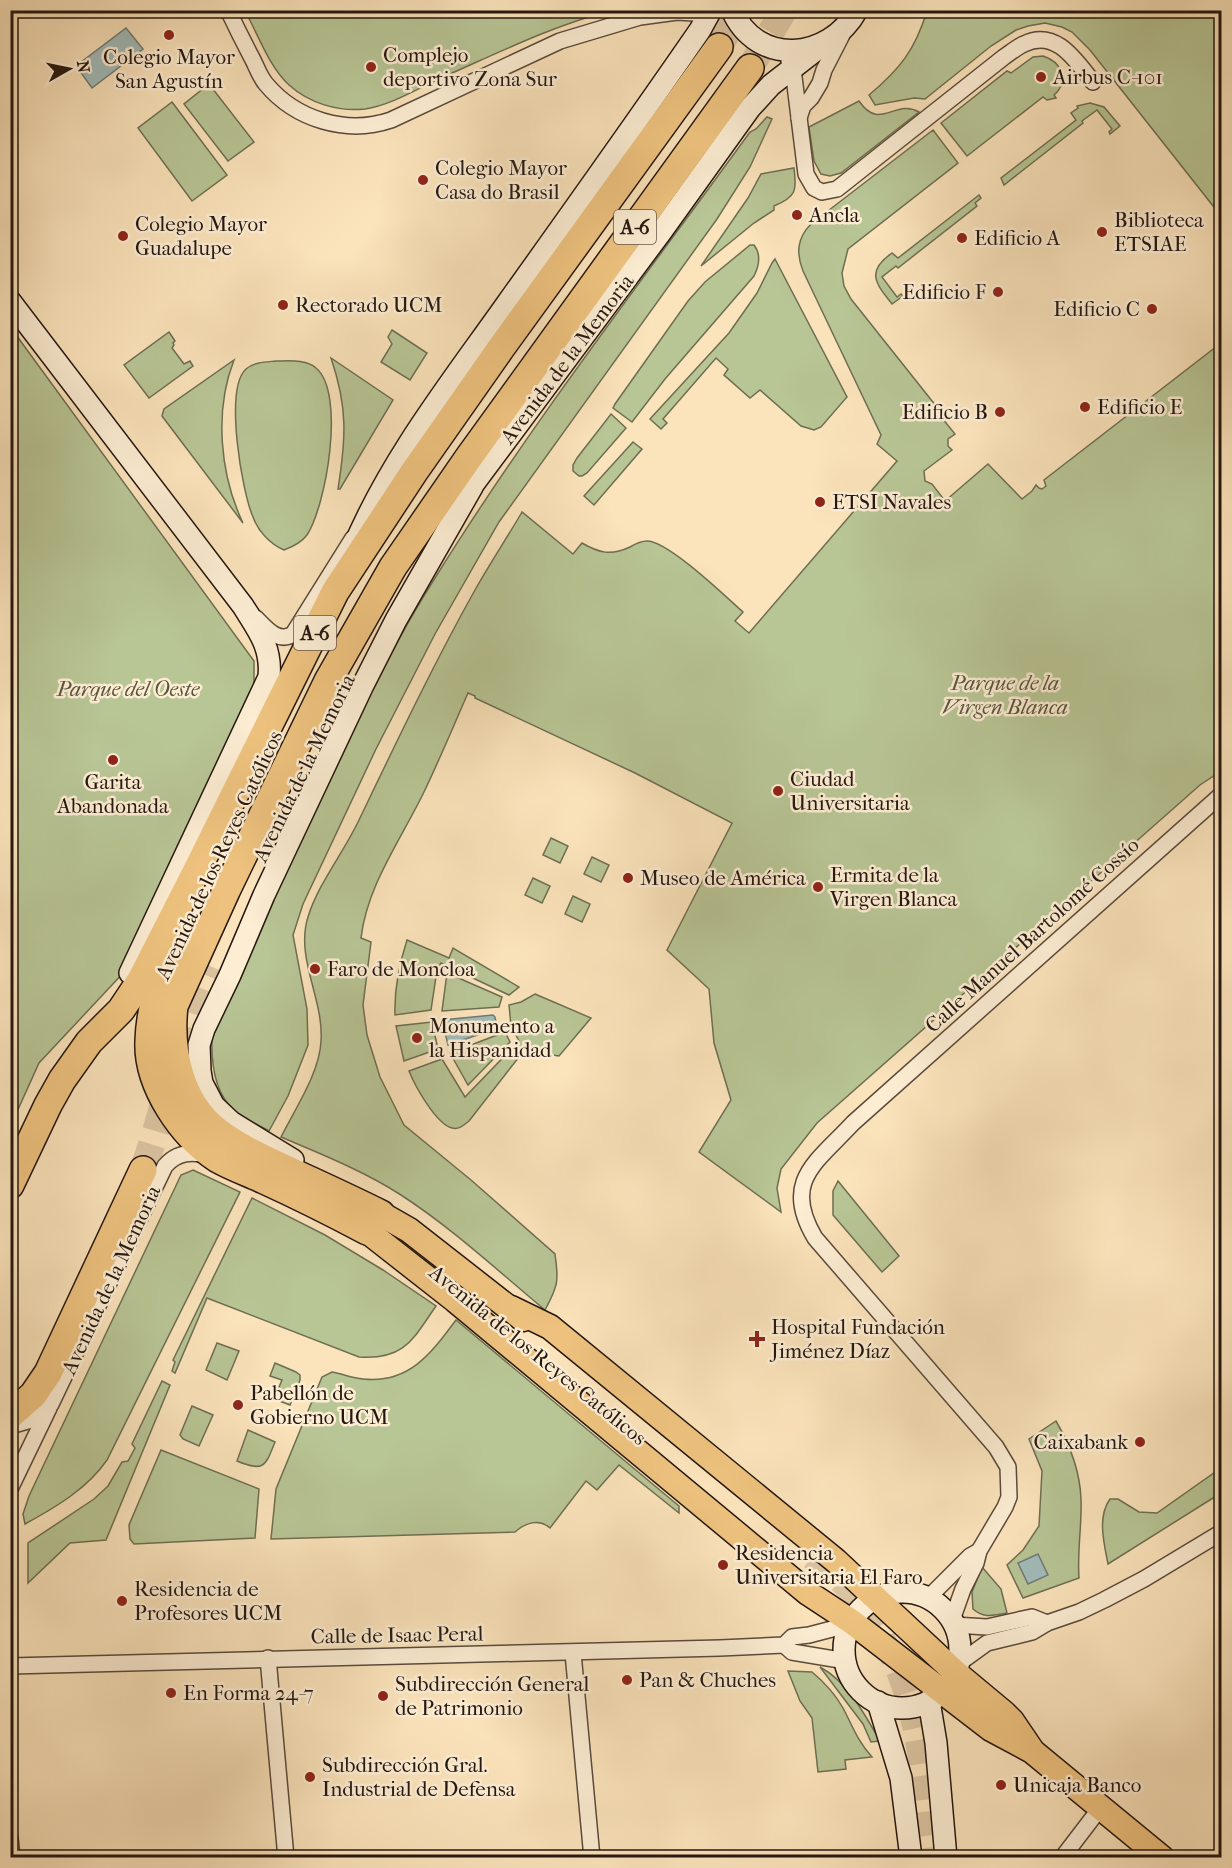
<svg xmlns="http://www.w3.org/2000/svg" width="1232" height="1868" viewBox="0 0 1232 1868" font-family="'IM FELL French Canon',serif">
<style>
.green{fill:#b8c595;stroke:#6e6e52;stroke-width:1.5}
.water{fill:#a2bcba;stroke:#707a76;stroke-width:1.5}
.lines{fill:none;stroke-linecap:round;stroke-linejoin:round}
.primary-tunnel{stroke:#dbc4a1;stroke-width:24;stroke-dasharray:24 12;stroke-linecap:butt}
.highway-tunnel{stroke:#dbc4a1;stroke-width:27;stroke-dasharray:27 14;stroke-linecap:butt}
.street-casing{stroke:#5a4a3b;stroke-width:18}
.secondary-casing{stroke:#251710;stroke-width:24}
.primary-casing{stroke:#251710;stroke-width:27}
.highway-casing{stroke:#251710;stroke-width:30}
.street{stroke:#fcedd3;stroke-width:15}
.secondary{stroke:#fcedd3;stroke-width:21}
.primary{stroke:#eec27e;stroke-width:24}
.highway{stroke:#eec27e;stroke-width:27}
.poi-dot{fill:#8f2418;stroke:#fcedd3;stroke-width:2}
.labels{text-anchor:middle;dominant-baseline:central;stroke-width:5;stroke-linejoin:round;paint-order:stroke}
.shield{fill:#fcedd3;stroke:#66574a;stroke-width:1.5}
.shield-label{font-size:20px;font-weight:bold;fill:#251710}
.poi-label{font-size:21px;fill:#251710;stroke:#fcedd3;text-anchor:start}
.street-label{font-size:21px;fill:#251710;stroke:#fcedd3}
.park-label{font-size:21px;font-style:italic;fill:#58543f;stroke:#fcedd3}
</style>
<rect width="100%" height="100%" fill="#fbe3bb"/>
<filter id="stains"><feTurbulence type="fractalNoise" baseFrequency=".00333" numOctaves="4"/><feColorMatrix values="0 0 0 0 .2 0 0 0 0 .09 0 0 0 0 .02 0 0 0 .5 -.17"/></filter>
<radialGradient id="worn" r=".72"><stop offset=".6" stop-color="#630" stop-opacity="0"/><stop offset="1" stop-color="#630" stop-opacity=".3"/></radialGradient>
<g class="green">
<path d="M245 11H610C551 26 496 54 441 78 417 89 391 105 365 109 338 112 309 103 289 85 269 67 258 34 245 11Z"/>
<path d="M927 11H1221V216L1090 50 1072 32 1062 27 1045 23 1028 26 1016 30 991 46 925 99 914 98 875 105 869 95C900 69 915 50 927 11Z"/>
<path d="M1043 56C1062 62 1070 81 1054 95L1056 98 1047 100 1043 97 967 156 941 123 1007 71 1011 73 1033 57Z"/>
<path d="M209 84 254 142 228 161 184 104Z"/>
<path d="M859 101C880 132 895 98 919 112L841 173 830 176 821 174 814 161 809 127Z"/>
<path d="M172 102 227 175 192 201 138 128Z"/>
<path d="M1090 103 1104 107 1120 126 1110 134 1109 132 1112 129 1097 110 1082 121 1083 123 1004 185 1001 178 1076 120 1071 113 1078 108 1077 106Z"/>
<path d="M767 117 772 119 750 167 717 219 499 522 435 634 376 749 303 904 293 935 307 1009 308 1045 288 1096 269 1131C257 1124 244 1119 233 1109 213 1091 211 1060 212 1035 252 947 291 858 333 770 364 705 396 639 435 578 530 425 644 278 750 132L756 129Z"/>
<path d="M933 130 958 163 848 249 842 273 844 286 851 299 944 416 942 418 955 434 948 439V446L952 450 924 471 925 481 932 484 945 501 988 464 1022 499 1032 491 1036 485 1039 488 1042 489 1046 486 1044 480 1221 343V771L1200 785 817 1123 781 1169 777 1188 781 1212 699 1152 731 1100 714 1043 709 989 667 950 732 823 635 773 475 698V696L468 693C453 727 439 761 423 794 400 841 367 886 361 938L371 942 363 1005 367 1035 380 1077 404 1125 471 1180 555 1254C559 1281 558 1286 545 1310 498 1271 452 1228 401 1195 364 1171 321 1154 281 1137 295 1109 320 1072 321 1041 324 999 295 958 308 917 318 884 344 852 359 820 396 743 433 665 475 590 490 563 507 538 522 512L573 554 582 543C599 553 611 556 630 547 635 544 640 541 647 541 668 541 725 596 743 612L735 621 749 633 897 461 877 444 881 435 803 271C796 253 797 238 811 224Z"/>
<path d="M794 168C797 191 796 197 774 206V210L754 223 701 266 748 198 761 174Z"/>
<path d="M979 195 981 198 975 203 977 206 898 268 896 266 882 277 897 297 901 294 903 296 892 304C875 283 866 271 892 253L898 258Z"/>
<path d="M750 245H754C761 254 759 266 754 276L665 379 632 422 613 408 615 404 688 301 705 282Z"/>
<path d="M775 259 847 397 821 427 814 430 801 426 760 390 750 398 724 375 728 369 716 358 663 419 667 423 661 429 650 419 729 333 757 293 772 263Z"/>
<path d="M11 328 254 661V684L237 735 125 971 39 1063 11 1125Z"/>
<path d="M392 330 427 353 410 380 381 362 392 344 388 337Z"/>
<path d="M169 332 175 341 173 343 174 345 172 348 184 364 190 361 193 366 149 398 124 365Z"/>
<path d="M331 358 393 400 340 489H338C346 438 348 408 331 358Z"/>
<path d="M234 360C214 411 220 475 243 523L162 416 164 409Z"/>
<path d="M276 361C289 361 306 359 316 368 346 393 326 506 307 535 301 543 292 547 284 550 270 544 258 531 253 517 242 492 224 389 246 369 254 362 266 362 276 361Z"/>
<path d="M611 414 626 428 587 473 582 476H579L573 471V465L577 458Z"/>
<path d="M633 442 642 449 594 505 584 496Z"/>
<path d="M551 838 568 846 560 863 543 855Z"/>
<path d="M592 857 609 865 601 882 584 874Z"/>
<path d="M533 878 550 886 542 903 525 895Z"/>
<path d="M573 896 590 904 582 922 565 914Z"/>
<path d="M407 940 449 958 453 948 519 987 509 995 441 963 437 970 431 1010 395 1015C394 988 399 965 407 940Z"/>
<path d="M447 973 502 997 499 1007 442 1011Z"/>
<path d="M535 994 591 1018 559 1056 532 1052 526 1048 469 1121C464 1125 459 1130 452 1128 436 1124 415 1086 409 1071L442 1059 465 1097 519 1041 511 1026 509 1005 521 1002Z"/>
<path d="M432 1022 438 1049 404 1061 396 1026Z"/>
<path d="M505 1032 510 1042 468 1085 450 1053Z"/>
<path d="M193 1170 240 1192 107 1460C87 1489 56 1507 25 1524L23 1514 29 1496 181 1175Z"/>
<path d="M838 1181 899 1256 882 1272 833 1215V1191Z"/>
<path d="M252 1198 325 1235 383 1270 436 1306C413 1339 405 1360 359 1357L207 1298 175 1373 172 1371 175 1362 173 1360Z"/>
<path d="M456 1320 679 1506V1513L619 1465 597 1490 586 1481 550 1528C539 1518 525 1523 515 1532L271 1539 276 1489 322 1377 332 1372C343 1374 352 1378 363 1379 410 1384 432 1352 456 1320Z"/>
<path d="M217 1343 239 1351 227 1380 206 1370Z"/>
<path d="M275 1363 296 1372 300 1375V1380L290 1405 274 1399 282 1380 270 1376Z"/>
<path d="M162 1381 170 1385 106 1540 70 1543 28 1583V1543L94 1499 108 1486 122 1462 128 1461 135 1448 132 1444Z"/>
<path d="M192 1406 213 1415 199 1446 183 1439 180 1435Z"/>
<path d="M1056 1421C1070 1445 1080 1471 1081 1499 1082 1526 1077 1551 1079 1578L1023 1598 1007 1565 1023 1550 1039 1526 1042 1471 1029 1439Z"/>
<path d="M248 1430 275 1442C265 1467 264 1472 237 1461Z"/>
<path d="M161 1450 259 1489 255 1538 134 1544 130 1539 129 1525Z"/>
<path d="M1221 1468V1493L1108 1564C1104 1543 1097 1517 1110 1499H1118L1139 1512 1157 1513Z"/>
<path d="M982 1567 1001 1589 1007 1613C994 1615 984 1619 973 1609L972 1592Z"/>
<path d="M820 1667C848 1682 865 1715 880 1741L871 1742 863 1724Z"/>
<path d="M788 1671 812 1672C824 1682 835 1694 843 1708 852 1725 858 1742 872 1757L845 1760 846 1769 818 1772 812 1718 800 1701Z"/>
</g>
<g class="water">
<path d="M126 28 143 49 92 88 76 66Z"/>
<path d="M493 1015 495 1017 497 1027 495 1029 448 1045 442 1020Z"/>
<path d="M1038 1554 1048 1575 1028 1584 1018 1563Z"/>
</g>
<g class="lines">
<path class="primary-tunnel" d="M812 1558C824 1569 839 1579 850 1591 916 1664 922 1765 932 1858"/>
<g class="highway-tunnel">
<path d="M719 47 741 10"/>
<path d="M750 68 784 10"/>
<path d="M143 1170C167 1103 179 1031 208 965"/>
</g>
<g class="street-casing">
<g id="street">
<path d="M228 10C236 27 244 43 253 60 257 68 260 77 266 84 296 120 347 135 391 120L560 41 640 17 677 12 710 14"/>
<path d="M789 61 793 69 806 174 814 188 822 192 837 189 1004 57C1010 53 1017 47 1024 44 1056 28 1076 61 1093 82"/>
<path d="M799 118 803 106 811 98 820 83 824 70 844 31"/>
<path d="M256 618C265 627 278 644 293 634L353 538"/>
<path d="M10 1426 31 1420 51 1404 165 1166C177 1152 192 1151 209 1156"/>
<path d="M10 1489 49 1408"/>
<path d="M928 1598 970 1556 979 1551"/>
<path d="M952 1620 963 1589 976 1563 979 1551 1005 1507 1009 1497 1008 1467 996 1447 815 1238C781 1181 817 1162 853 1123L1222 794"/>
<path d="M954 1625 987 1627 1032 1617 1047 1623"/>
<path d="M784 1645 792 1652 846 1661"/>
<path d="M573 1653 592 1858"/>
<path d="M268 1658 286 1858"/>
<path d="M958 1664 987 1643 1032 1632 1047 1623 1079 1612 1104 1600 1144 1579 1222 1532"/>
<path d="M10 1666 720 1648 784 1645 792 1637 809 1635 851 1624"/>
<path d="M10 1838 12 1858"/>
<path d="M1062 1858 1101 1807"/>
</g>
</g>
<g class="secondary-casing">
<g id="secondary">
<path d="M732 10C757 67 829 61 857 10"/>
<path d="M10 301 243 606C258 630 272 647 269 677L130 973"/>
<path d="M463 498 661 232 750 108 771 85 825 43"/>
<path d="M352 551C389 461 450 384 506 305 571 214 636 123 700 30L711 10"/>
<path d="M293 1160 231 1122 214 1106 202 1083 200 1071 199 1045 204 1029 230 975 264 895 363 685 396 620 472 487"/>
<circle cx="902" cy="1650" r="58"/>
<path d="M929 1701 936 1743 946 1858"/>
<path d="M878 1702 901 1778 911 1858"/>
</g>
</g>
<g class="primary-casing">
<g id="primary">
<path d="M381 1214 409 1230 523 1319"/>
<path d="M367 1231 455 1300 808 1593 852 1622 991 1729 1032 1751 1162 1858"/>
<path d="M511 1308 550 1327 836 1561 956 1673 1004 1713 1012 1721 1031 1749"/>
</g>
</g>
<g class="highway-casing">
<g id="highway">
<path d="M171 952C159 981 150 1009 149 1041 147 1085 182 1136 218 1159 232 1167 249 1173 264 1180 299 1196 333 1213 367 1231"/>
<path d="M10 1185 48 1105 62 1080 89 1042 121 1010 141 980 197 870 335 592 414 472 501 348 719 47"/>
<path d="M381 1214C351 1199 320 1185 290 1171 265 1159 239 1148 217 1131 180 1103 169 1050 174 1006L227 889 328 681 393 567 469 457 750 68"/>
<path d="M10 1415 33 1395 48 1373 143 1170"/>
</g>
</g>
<use href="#street" class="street"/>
<use href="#secondary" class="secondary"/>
<use href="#primary" class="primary"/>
<use href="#highway" class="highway"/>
</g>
<g class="poi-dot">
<circle cx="169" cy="35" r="6"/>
<circle cx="371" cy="67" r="6"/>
<circle cx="1041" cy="77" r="6"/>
<circle cx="423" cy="180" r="6"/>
<circle cx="797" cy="215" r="6"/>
<circle cx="1102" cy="232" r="6"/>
<circle cx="123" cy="236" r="6"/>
<circle cx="962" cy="238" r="6"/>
<circle cx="998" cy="292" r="6"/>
<circle cx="283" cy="305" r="6"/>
<circle cx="1152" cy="309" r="6"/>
<circle cx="1085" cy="407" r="6"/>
<circle cx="1000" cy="412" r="6"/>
<circle cx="820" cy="502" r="6"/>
<circle cx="113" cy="760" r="6"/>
<circle cx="778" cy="791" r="6"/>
<circle cx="628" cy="878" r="6"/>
<circle cx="818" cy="887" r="6"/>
<circle cx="315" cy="969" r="6"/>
<circle cx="417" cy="1038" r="6"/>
<path d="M754 1330h6v6h6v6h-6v6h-6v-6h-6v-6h6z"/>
<circle cx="238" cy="1405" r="6"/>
<circle cx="1140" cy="1442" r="6"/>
<circle cx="723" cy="1565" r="6"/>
<circle cx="122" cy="1601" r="6"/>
<circle cx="627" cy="1680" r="6"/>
<circle cx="171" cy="1693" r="6"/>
<circle cx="383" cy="1696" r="6"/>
<circle cx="310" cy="1777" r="6"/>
<circle cx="1001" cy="1785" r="6"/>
</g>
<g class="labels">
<g class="shield">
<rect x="614" y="210" width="42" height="34" rx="4.5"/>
<rect x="294" y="616" width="42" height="34" rx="4.5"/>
</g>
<g class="shield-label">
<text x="635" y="227">A-6</text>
<text x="315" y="633">A-6</text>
</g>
<g class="poi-label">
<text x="383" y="55">Complejo<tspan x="383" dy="24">deportivo Zona Sur</tspan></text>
<text x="169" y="57" text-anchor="middle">Colegio Mayor<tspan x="169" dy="24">San Agustín</tspan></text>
<text x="1053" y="77">Airbus C-101</text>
<text x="435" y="168">Colegio Mayor<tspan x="435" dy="24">Casa do Brasil</tspan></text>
<text x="809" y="215">Ancla</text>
<text x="1114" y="220">Biblioteca<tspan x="1114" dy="24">ETSIAE</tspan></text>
<text x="135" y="224">Colegio Mayor<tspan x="135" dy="24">Guadalupe</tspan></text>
<text x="974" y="238">Edificio A</text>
<text x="986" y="292" text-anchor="end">Edificio F</text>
<text x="295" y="305">Rectorado UCM</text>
<text x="1140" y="309" text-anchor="end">Edificio C</text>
<text x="1097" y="407">Edificio E</text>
<text x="988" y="412" text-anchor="end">Edificio B</text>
<text x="832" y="502">ETSI Navales</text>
<text x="790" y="779">Ciudad<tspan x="790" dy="24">Universitaria</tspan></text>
<text x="113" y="782" text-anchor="middle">Garita<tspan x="113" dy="24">Abandonada</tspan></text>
<text x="830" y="875">Ermita de la<tspan x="830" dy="24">Virgen Blanca</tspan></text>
<text x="640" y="878">Museo de América</text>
<text x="327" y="969">Faro de Moncloa</text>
<text x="429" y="1026">Monumento a<tspan x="429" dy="24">la Hispanidad</tspan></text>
<text x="771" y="1327">Hospital Fundación<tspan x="771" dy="24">Jiménez Díaz</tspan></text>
<text x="250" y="1393">Pabellón de<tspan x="250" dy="24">Gobierno UCM</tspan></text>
<text x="1128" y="1442" text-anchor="end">Caixabank</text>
<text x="735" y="1553">Residencia<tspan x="735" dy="24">Universitaria El Faro</tspan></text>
<text x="134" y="1589">Residencia de<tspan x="134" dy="24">Profesores UCM</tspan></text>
<text x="639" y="1680">Pan &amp; Chuches</text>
<text x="395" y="1684">Subdirección General<tspan x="395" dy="24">de Patrimonio</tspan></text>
<text x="183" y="1693">En Forma 24-7</text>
<text x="322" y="1765">Subdirección Gral.<tspan x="322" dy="24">Industrial de Defensa</tspan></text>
<text x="1013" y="1785">Unicaja Banco</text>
</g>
<g class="street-label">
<text transform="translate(567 359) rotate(-53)">Avenida de la Memoria</text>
<text transform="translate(304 768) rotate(-64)">Avenida de la Memoria</text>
<text transform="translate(219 855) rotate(-65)">Avenida de los Reyes Católicos</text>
<text transform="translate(1032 935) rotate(-42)">Calle Manuel Bartolomé Cossío</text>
<text transform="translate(111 1280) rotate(-65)">Avenida de la Memoria</text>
<text transform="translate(538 1355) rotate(39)">Avenida de los Reyes Católicos</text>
<text transform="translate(397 1635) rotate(-1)">Calle de Isaac Peral</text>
</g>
<g class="park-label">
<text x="1005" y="683">Parque de la<tspan x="1005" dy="24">Virgen Blanca</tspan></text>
<text x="128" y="689">Parque del Oeste</text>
</g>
</g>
<rect width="1232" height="1868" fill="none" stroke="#fbe3bb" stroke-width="36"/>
<rect x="12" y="12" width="1208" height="1844" fill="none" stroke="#251710" stroke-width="3"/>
<rect x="18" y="18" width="1196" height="1832" fill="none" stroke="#251710" stroke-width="1.5"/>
<g transform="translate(69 69) rotate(81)" stroke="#fcedd3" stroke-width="4.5" paint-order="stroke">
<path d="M0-4.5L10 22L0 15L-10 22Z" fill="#251710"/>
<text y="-9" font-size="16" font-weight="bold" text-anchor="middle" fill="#251710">N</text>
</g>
<rect width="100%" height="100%" filter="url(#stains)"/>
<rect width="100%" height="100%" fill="url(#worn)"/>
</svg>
